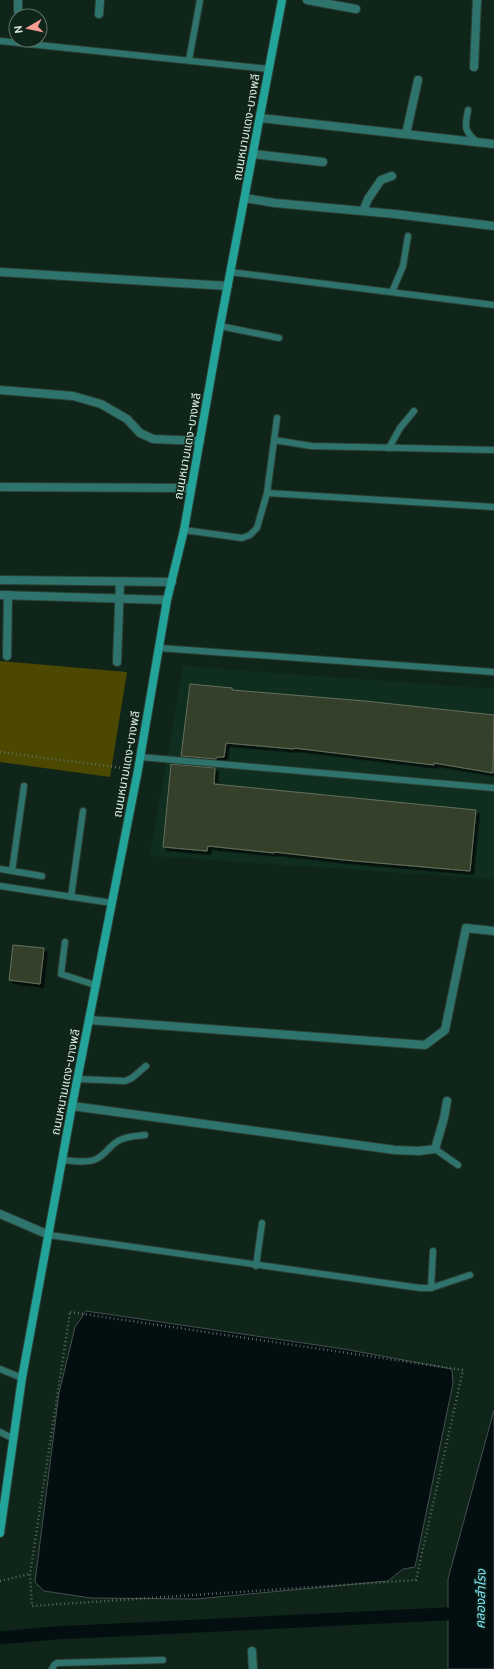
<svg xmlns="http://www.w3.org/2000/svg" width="494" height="1669" viewBox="0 0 494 1669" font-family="Cabin,'Noto Sans Thai',sans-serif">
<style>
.built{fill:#102e20}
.green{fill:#4c4800}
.water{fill:#030e11;stroke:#44504f}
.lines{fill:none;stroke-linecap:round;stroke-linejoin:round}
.canal{stroke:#030e11;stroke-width:13}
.building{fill:#343f2c;stroke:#64715b;filter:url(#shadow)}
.lane-casing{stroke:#2c4036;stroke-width:8}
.street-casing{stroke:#2c4036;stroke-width:10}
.secondary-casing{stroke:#2c4036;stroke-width:10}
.path{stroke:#586c62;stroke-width:2.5;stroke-dasharray:1 3;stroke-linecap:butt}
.lane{stroke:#2e746d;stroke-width:6}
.street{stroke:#2e746d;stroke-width:8}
.secondary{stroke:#23a49a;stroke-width:8}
.labels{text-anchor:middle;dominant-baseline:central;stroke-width:3;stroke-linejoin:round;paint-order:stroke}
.street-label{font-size:12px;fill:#dbe9e1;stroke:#0f251a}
.water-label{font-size:13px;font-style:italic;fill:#7ee6fd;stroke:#0f251a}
</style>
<defs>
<filter id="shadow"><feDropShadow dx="3.5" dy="3.5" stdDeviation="0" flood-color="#0009"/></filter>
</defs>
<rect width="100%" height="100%" fill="#0f251a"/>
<path class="built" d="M183 666 494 689V879L150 856Z"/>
<path class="green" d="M0 661 127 672 110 777 0 762Z"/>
<g class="water">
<path d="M86 1311 344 1349 452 1369 453 1383 415 1567 403 1569 388 1581 196 1599 91 1598 44 1591 35 1582 59 1393 75 1327Z"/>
<path d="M494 1410V1669H448V1579Z"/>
</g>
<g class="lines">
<path class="canal" d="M0 1638 54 1633 465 1613"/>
</g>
<g class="building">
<path d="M190 684 232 688V690L365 701 494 715 493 773 434 763V765L294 748V749L226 743 224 757H217L216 759 181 756Z"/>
<path d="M171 764 215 768 214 784 476 810 470 871 344 860 274 852V853L208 846 207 851 163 847Z"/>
<path d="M13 945 44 948 40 984 9 980Z"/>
</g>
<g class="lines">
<g class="lane-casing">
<g id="lane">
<path d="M0 41 269 69"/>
<path d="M189 60 200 0"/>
<path d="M468 110C465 127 463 130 477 142"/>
<path d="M230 272 494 305"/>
<path d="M392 292 403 266 408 236"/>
<path d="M220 326 279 338"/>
<path d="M274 440 311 446 494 450"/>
<path d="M389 448 400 428 414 411"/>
<path d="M267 493 494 507"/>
<path d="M184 530 242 538 250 535 257 528 267 493 277 418"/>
<path d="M159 648 494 672"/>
<path d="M140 757 494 788"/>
<path d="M0 869 42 876"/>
<path d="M12 871 24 786"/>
<path d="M0 886 112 903"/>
<path d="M71 897 83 811"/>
<path d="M65 942 61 974 95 985"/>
<path d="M77 1079 125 1081 132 1078 146 1066"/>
<path d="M435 1149 458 1165"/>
<path d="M63 1160C73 1161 84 1163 94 1160 104 1157 109 1146 118 1141 126 1136 136 1136 145 1135"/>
<path d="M49 1235 420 1288H431L470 1275"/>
<path d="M256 1266 262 1223"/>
<path d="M431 1288 433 1251"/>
<path d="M0 1369 22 1378"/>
<path d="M0 1432 12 1438"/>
<path d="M52 1669 54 1665 57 1663 163 1660"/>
</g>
</g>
<g class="street-casing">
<g id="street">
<path d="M307 0 356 9"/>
<path d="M18 11V0"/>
<path d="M99 14 100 0"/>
<path d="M474 67 477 0"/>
<path d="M260 118 494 144"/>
<path d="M406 134 418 80"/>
<path d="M253 154 323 162"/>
<path d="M245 198 275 203 395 214 494 226"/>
<path d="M363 211 368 199 381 180 392 176"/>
<path d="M0 272 228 286"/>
<path d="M0 390 73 396 101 404 127 419 140 433 153 439 200 441"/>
<path d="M0 487 191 488"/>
<path d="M0 580 172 582"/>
<path d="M0 595 167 600"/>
<path d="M7 656 8 595"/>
<path d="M117 662 120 582"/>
<path d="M89 1020 425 1045 445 1030 466 928 494 931"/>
<path d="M72 1106 395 1150 419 1151 435 1149 444 1118 447 1101"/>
<path d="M0 1214 49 1235"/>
<path d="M252 1651 253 1669"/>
</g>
</g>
<g class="secondary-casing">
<path id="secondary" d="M0 1533 22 1378 72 1106 138 770 167 600 184 530 220 326 282 0"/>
</g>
<g class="path">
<path d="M0 752 130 769"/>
<path d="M70 1312 463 1370 416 1580 32 1606 30 1574Z"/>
<path d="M0 1581 30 1574"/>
</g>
<use href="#lane" class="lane"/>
<use href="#street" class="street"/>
<use href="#secondary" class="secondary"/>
</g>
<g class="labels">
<g class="street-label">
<text transform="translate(246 127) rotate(-80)">ถนนหนามแดง-บางพลี</text>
<text transform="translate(187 446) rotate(-80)">ถนนหนามแดง-บางพลี</text>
<text transform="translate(126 764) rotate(-80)">ถนนหนามแดง-บางพลี</text>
<text transform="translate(65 1082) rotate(-79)">ถนนหนามแดง-บางพลี</text>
</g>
<g class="water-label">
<text transform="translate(480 1599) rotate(-89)">คลองสำโรง</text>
</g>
</g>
<g transform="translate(28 28) rotate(261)"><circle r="19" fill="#0f251a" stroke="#61736a"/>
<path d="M0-3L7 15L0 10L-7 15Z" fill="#f59c93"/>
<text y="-6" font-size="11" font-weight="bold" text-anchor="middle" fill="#dbe9e1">N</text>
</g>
</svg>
